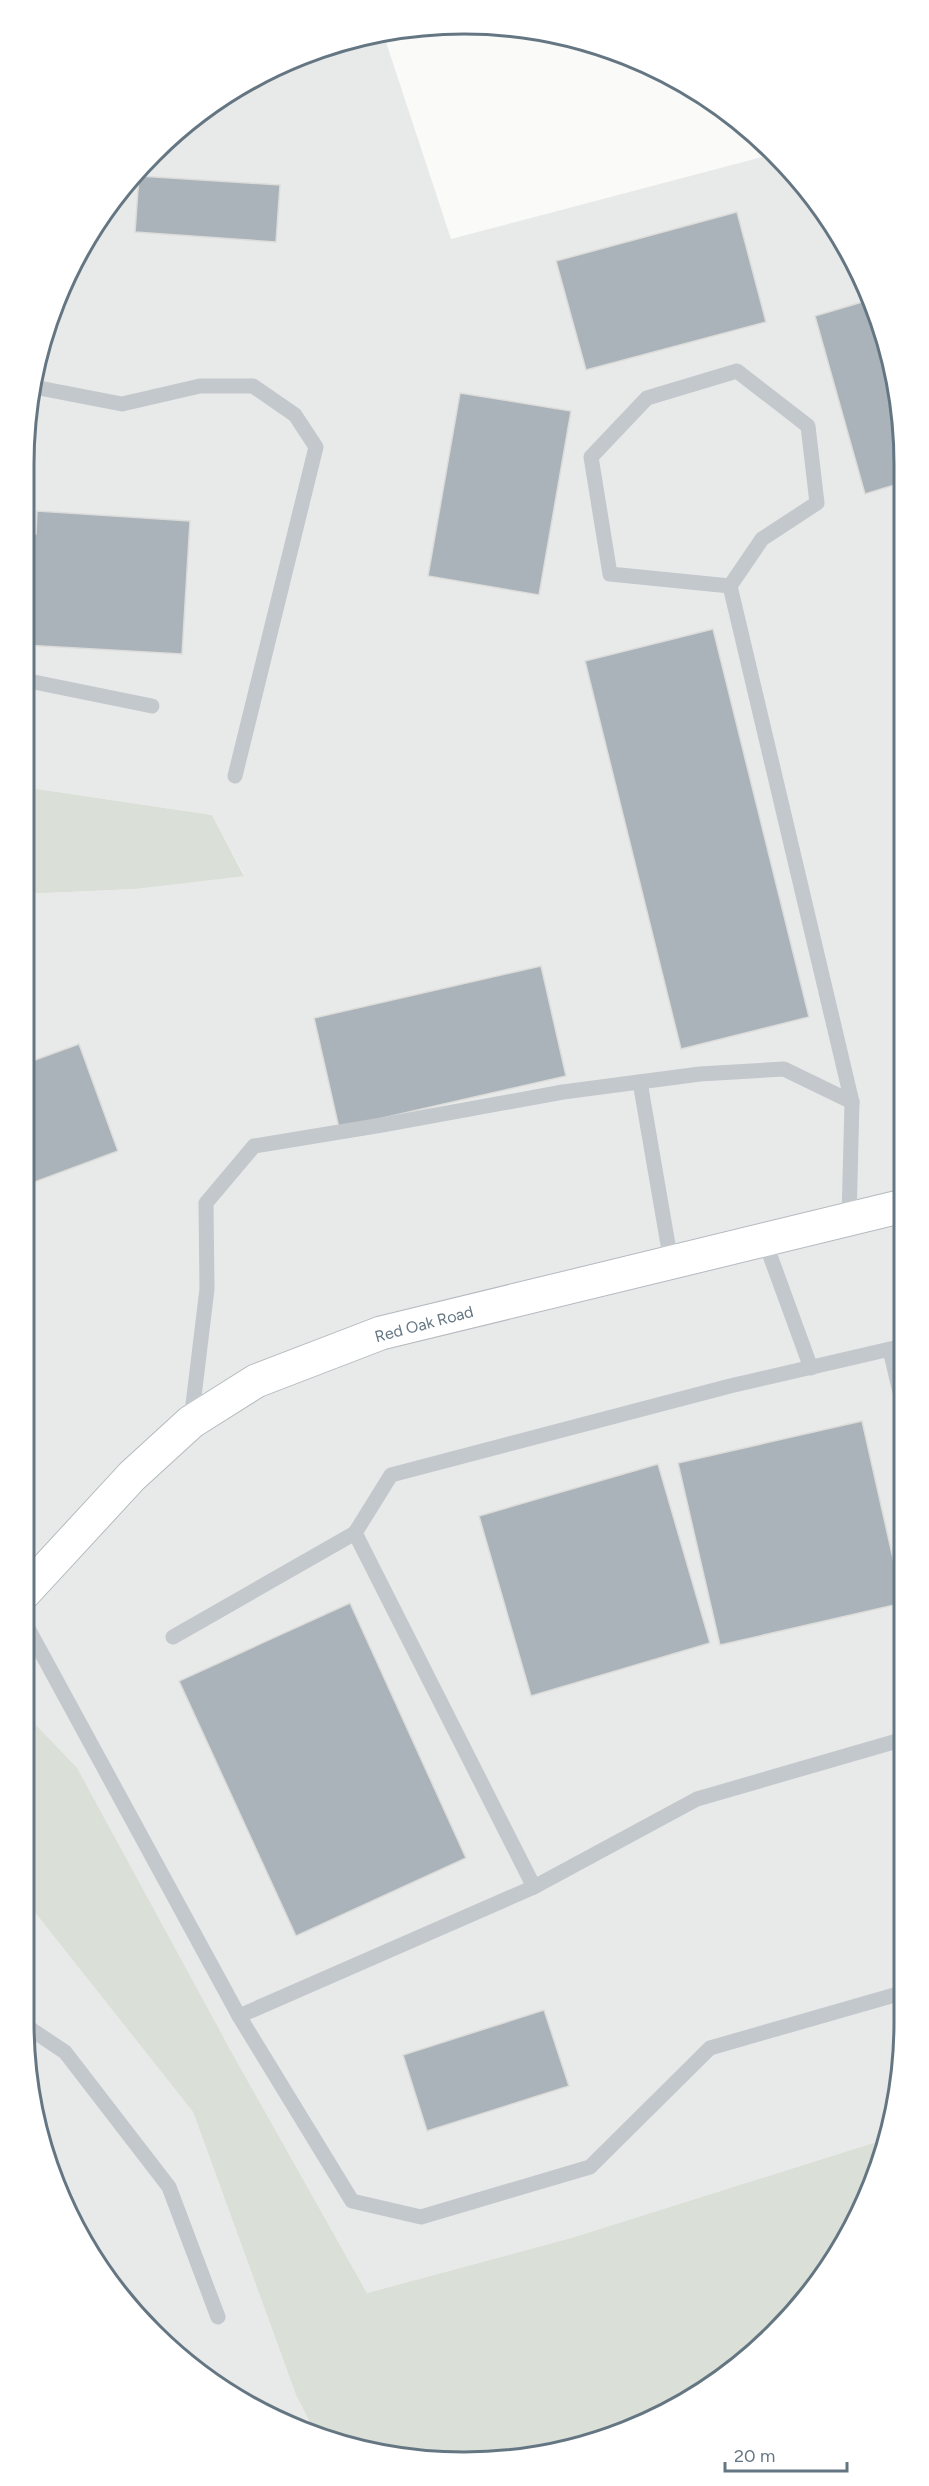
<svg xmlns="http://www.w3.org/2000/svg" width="929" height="2486" viewBox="0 0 929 2486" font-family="Figtree,sans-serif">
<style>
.built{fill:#e8e9e9}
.green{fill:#dadfd7}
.building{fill:#aab3b9;stroke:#dcdcda;stroke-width:1.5}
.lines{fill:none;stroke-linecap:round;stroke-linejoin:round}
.secondary-casing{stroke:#b3babf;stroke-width:35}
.lane{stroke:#c3c8cc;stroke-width:15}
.secondary{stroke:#fff;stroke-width:33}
.labels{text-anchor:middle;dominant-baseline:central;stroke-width:6;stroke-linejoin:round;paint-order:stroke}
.street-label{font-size:16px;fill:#657683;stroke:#fff}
.rim{fill:none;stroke:#657683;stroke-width:3}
</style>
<rect width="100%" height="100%" fill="#fafaf8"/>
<g class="built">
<path d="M383 33 451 239 773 154 796 174 860 270 901 407 905 2021 889 2138 571 2238 367 2293 227 2044 32 1721 24 1728V894L137 889 244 875 212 815 24 787V464L39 350 70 269 115 196 174 133 245 83 323 47Z"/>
<path d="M24 1892 29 1905 193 2112 296 2395 317 2436 245 2403 133 2312 83 2241 47 2163 24 2021Z"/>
</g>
<g class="green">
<path d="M24 787 212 815 244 876 136 889 24 894Z"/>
<path d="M32 1721 77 1768 227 2044 367 2293 571 2238 889 2138 859 2217 814 2289 709 2388 633 2428 551 2453 407 2458 317 2436 296 2395 193 2112 29 1905 24 1892V1728Z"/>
</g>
<g class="building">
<path d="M139 176 280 185 276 242 135 232Z"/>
<path d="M737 212 766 322 586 370 556 261Z"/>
<path d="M869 300 901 407V483L865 494 815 316Z"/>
<path d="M460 393 571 411 539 595 428 576Z"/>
<path d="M37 511 190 521 182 654 24 645 29 573H24V533L36 534Z"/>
<path d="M713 629 809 1017 681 1049 585 661Z"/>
<path d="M902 756V784L895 759Z"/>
<path d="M541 966 566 1076 339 1128 314 1018Z"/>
<path d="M79 1044 118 1151 24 1186V1064Z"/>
<path d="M862 1421 903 1603 720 1645 678 1463Z"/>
<path d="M658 1464 710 1643 531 1696 479 1516Z"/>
<path d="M350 1603 466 1858 296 1936 179 1681Z"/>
<path d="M544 2010 569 2086 427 2131 403 2055Z"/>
</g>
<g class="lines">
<g class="secondary-casing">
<path id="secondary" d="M24 1593 132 1476 191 1422 256 1381 381 1333 903 1206"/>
</g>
<g class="lane">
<path d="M34 387 122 404 200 386H253L295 415 316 447 235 776"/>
<path d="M730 586 610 574 591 457 647 398 737 371 808 426 817 503 762 539 730 586 852 1102 849 1218"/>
<path d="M24 680 152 706"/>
<path d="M640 1082 671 1262"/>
<path d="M764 1239 811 1368"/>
<path d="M890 1350 904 1409"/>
<path d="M191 1421 207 1289 206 1203 254 1146 382 1125 563 1092 700 1074 784 1069 852 1102"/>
<path d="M355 1533 391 1475 730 1386 903 1346"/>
<path d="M24 1621 239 2016 534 1887 355 1533 173 1637"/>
<path d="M534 1887 697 1799 904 1739"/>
<path d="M239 2016 352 2201 421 2217 590 2167 710 2048 905 1992"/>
<path d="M24 2019 26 2026 65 2052 169 2187 218 2317"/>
</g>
<use href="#secondary" class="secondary"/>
</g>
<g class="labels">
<g class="street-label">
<text transform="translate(424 1324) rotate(-15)">Red Oak Road</text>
</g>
</g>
<path d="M0 0H929V2486H0ZM464 34H464A430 430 0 0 1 894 464V2022A430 430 0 0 1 464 2452H464A430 430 0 0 1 34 2022V464A430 430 0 0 1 464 34Z" fill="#fff" fill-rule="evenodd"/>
<path class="rim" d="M464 34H464A430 430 0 0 1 894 464V2022A430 430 0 0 1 464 2452H464A430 430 0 0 1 34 2022V464A430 430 0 0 1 464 34Z"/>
<path d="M725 2462v9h122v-9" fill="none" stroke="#657683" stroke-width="3"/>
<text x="734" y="2462" font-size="18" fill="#657683" stroke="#ffffff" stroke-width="4.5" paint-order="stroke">20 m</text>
</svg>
